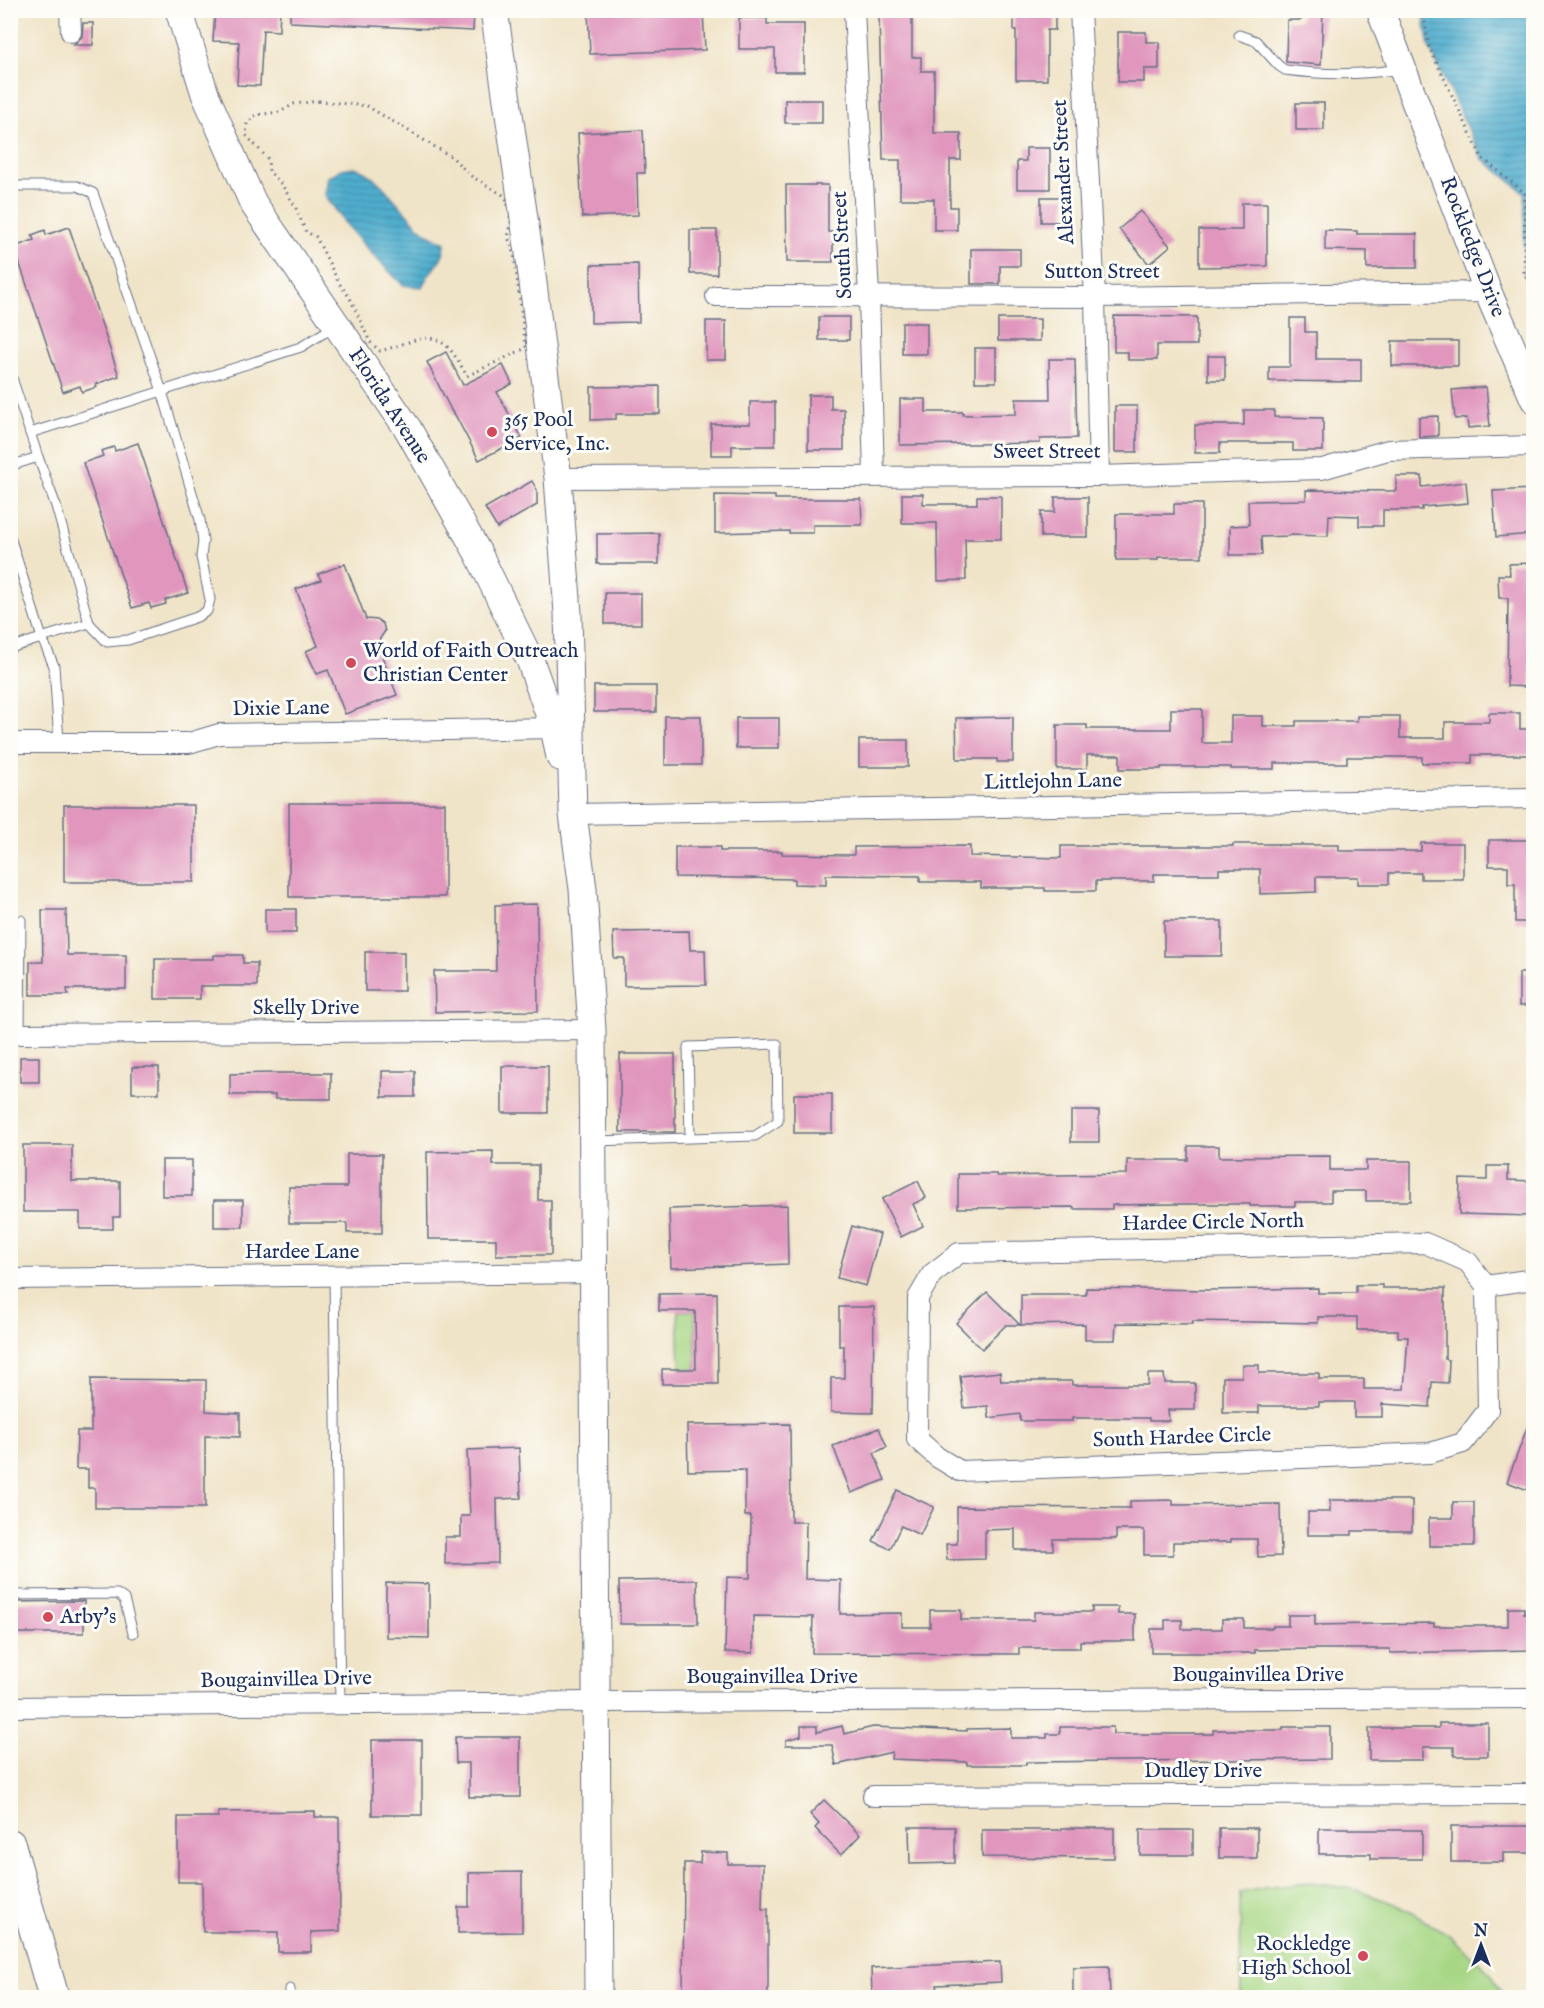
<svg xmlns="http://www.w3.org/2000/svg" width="1544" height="2008" viewBox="0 0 1544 2008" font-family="'IM FELL English',serif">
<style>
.green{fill:#a7d785;stroke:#618372;stroke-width:1.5}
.water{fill:url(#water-rules);stroke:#356e96;stroke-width:1.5}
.building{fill:#e096bd}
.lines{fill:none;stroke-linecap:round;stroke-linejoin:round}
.lane-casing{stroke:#666e83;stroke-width:11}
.street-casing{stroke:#666e83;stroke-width:22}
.secondary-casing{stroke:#666e83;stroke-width:29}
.primary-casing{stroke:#666e83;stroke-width:32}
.path{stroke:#666e83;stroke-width:3;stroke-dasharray:1.5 4.5;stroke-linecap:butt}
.lane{stroke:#fff;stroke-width:9}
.street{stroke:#fff;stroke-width:20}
.secondary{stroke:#fff;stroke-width:27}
.primary{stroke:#fff;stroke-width:30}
.poi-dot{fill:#d1495b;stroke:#fdfcf7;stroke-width:2}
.labels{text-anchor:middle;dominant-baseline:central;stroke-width:6;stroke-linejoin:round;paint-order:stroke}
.street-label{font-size:21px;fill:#1b2f5e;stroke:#fdfcf7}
.poi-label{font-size:21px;fill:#1b2f5e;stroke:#fdfcf7;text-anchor:start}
</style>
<defs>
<pattern id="water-rules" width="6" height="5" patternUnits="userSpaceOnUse" patternTransform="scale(1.5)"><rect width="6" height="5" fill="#4fadcd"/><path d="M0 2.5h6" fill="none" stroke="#418daa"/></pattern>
</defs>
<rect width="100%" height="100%" fill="#fdfcf7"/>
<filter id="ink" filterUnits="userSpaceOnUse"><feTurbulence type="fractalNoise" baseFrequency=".0167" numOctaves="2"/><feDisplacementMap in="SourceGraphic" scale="12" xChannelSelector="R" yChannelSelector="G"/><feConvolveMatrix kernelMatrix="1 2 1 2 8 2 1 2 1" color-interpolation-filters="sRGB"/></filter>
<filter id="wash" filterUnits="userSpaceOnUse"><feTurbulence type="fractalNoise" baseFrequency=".008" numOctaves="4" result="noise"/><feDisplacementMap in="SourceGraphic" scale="24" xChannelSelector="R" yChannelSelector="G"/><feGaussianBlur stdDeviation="1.35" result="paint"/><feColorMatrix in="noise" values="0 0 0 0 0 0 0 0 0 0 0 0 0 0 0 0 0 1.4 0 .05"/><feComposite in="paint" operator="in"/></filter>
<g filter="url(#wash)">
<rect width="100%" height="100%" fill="#f0e4c8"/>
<g class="green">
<path d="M678 1311H695L696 1369H680Z"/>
<path d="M1311 1883 1353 1889 1398 1905 1448 1934 1491 1974 1505 1997H1241L1240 1893 1263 1888Z"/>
</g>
<g class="water">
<path d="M1423 11H1533V294L1524 273 1525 193 1482 158 1429 47Z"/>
<path d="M354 167C382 175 404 217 428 234 433 237 439 240 445 243 444 263 430 268 422 287L403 285 372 254 348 227 325 195 328 177 342 169Z"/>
</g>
<g id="blocks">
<g class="building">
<path d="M215 10H280L279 31 263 30 260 86 237 85 239 42 213 41Z"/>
<path d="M290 10H433L474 13 473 31 290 22Z"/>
<path d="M588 10H703L705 50 590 54Z"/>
<path d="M1014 10H1055V30H1047V80H1016V30H1014Z"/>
<path d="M1301 10H1323L1321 65 1286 62 1287 20H1301Z"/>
<path d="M879 16H912V57H921V71H934V133H961V160H950V207H957V230H934V199H900V160H883Z"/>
<path d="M739 18H767V24H804V72H775V49H739Z"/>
<path d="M83 23H93V45H73L82 37Z"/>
<path d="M1118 32H1146V42H1159V69H1144V82H1118Z"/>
<rect x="785" y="100" width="37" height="23"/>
<rect x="1296" y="103" width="28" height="27"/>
<path d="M643 130 645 173H637L638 215 582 217 578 133Z"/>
<path d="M1026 148H1050V189H1017V161H1026Z"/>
<path d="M786 185H828V232H833V262H787Z"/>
<rect x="1041" y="197" width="24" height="25"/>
<path d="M1242 203H1267V266L1199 267V230H1242Z"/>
<path d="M1140 211 1170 246 1149 264 1119 229Z"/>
<path d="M69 227 119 376 96 384 97 387 82 392 80 386 63 392 14 247 34 240 32 235 45 230 46 235Z"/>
<rect x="690" y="230" width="27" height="44"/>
<path d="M1325 230 1357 231V234H1417V268H1367V251L1325 250Z"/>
<path d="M971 249H1020V266H1000V284H971Z"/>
<path d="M638 264 639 322 591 323V265Z"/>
<path d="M1114 316 1197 317V345H1157V360H1128V352H1114Z"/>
<rect x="819" y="317" width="30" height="23"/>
<path d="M1290 318H1305V332H1316V359H1361V382L1269 381V367H1290Z"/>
<rect x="998" y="319" width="42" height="22"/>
<rect x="706" y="321" width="20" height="39"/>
<rect x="902" y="323" width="25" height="31"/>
<rect x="1392" y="341" width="66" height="25"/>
<rect x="975" y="348" width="21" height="34"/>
<path d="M446 352 463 385 503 365 512 384 497 392 522 438 479 460 454 413 453 414 427 362Z"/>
<rect x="1208" y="356" width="17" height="24"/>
<path d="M1049 359H1075L1077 438 1040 439V443L900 445V399H926V412H963V415L1016 414V399H1050Z"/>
<path d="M660 386V414H616V419L591 420V387Z"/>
<path d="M1486 387 1490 426 1468 428 1467 418 1455 419 1452 390Z"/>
<path d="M808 395H831V409H844V450H808Z"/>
<path d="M750 402H775V446H732V455H711V424H750Z"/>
<rect x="1115" y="406" width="22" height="46"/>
<path d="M1244 410H1274V417L1323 418V451H1293V443H1220V453H1195V425H1244Z"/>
<path d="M1438 416V436L1419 437V417Z"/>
<path d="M138 443 188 593 165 600 166 604 151 608 149 603 132 608 83 463 103 456 101 451 114 447 115 451Z"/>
<path d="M1396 476H1422V487L1466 482 1468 503 1422 507V510H1383V526H1359V516L1329 515 1328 536 1288 535V536L1261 537 1262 555H1230V526L1249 525 1248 501 1306 500V490L1396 491Z"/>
<path d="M532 481 537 490V505L497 528 485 508Z"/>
<path d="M1533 489V534L1496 537 1493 491Z"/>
<path d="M902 494H923V504H977V496H1001V539H965L966 580 938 581 937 523H902Z"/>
<path d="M715 495 775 496V499H861L862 525H813V533H789V531L715 533Z"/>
<path d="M1055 497H1088V537H1041V512H1055Z"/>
<path d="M1174 504H1202V557H1158V560H1116V514H1174Z"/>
<path d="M659 533V564H597V534Z"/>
<path d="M1533 563V661H1531V687L1507 686 1508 598H1499L1498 575H1510L1509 564Z"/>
<path d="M345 564 366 619 378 620 383 624 385 631 377 643 397 695 345 714 328 670 317 674 306 651 318 646 296 589 321 580 318 574Z"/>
<rect x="605" y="593" width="36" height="31"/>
<rect x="594" y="686" width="62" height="26"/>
<path d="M1171 709H1202V743H1231V716H1263V726H1296V721H1357V716H1400V738H1445V722H1489V713H1520V729H1533V755H1472V763H1422V757H1347V763H1274V769H1231V767H1161V769H1120V755H1087V769H1057V725H1087V729H1171Z"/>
<rect x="665" y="716" width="36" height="49"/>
<path d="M1013 717V762H997V759H957L956 718Z"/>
<rect x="736" y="718" width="43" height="30"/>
<rect x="859" y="740" width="49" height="27"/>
<rect x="289" y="803" width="156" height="94"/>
<rect x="64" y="805" width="130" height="77"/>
<path d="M1489 840H1533V922H1515V884H1508V866H1489Z"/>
<path d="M1421 843H1463V879H1421V873H1389V884H1358V877H1316V892L1260 894V869H1219V874H1154V881H1096V891H1045V888H981V882H920V876L826 875V885L794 884V879L675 877V847H720V851H782V854L854 855V847L970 846V856L1061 858V846H1233V844H1278V845H1339V851H1421Z"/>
<path d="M537 904 538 1011 435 1012 434 971H496L495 905Z"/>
<rect x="265" y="909" width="31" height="24"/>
<path d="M42 910H66L67 955H126V989H67L68 995H30V962H43Z"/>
<rect x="1164" y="921" width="58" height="35"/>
<path d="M689 931 690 950H705L706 985 624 986V958H614L613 932Z"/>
<rect x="365" y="952" width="39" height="39"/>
<path d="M214 955H243V963H257V986H200V999H155V959H214Z"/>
<rect x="1519" y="973" width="14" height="33"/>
<rect x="620" y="1054" width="55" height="78"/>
<rect x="20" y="1057" width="19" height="25"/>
<rect x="502" y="1066" width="46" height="47"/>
<rect x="132" y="1067" width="27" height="26"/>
<rect x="382" y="1071" width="33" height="26"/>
<path d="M275 1073H331V1099H275V1095H230V1074Z"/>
<rect x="794" y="1094" width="38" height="39"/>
<rect x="1071" y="1111" width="28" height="31"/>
<path d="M23 1145H72V1181H120V1217H113V1229H80V1212H23Z"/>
<path d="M1188 1146H1219V1157L1330 1156V1170H1366V1161H1411V1201H1366V1191H1331V1202H1295V1206H1250V1204H1176L1112 1205V1209H1074V1207L958 1208V1174H997V1176L1127 1174V1160H1188Z"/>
<path d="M493 1151V1165H538V1200H551V1255H496V1239H428L427 1152Z"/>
<path d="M347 1154H382V1233H347V1223H289V1187H347Z"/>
<rect x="162" y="1160" width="30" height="36"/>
<path d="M1487 1166H1508V1180L1533 1181 1532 1216 1459 1214 1460 1179 1487 1180Z"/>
<path d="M918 1181 926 1198 913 1204 923 1226 901 1237 882 1199Z"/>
<rect x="214" y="1200" width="29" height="27"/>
<path d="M787 1205 788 1264 671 1268 669 1209Z"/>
<path d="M852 1226 880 1234 866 1286 837 1278Z"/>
<path d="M1356 1285H1382V1288H1445V1359L1449 1360 1448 1383 1432 1382 1430 1407 1382 1404V1417H1354V1402H1319V1406H1259V1413H1223V1377H1242V1365H1259V1373H1319V1379H1364V1389H1404L1408 1337H1398V1330H1357V1317H1318V1323L1193 1321V1324L1116 1323 1115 1340H1085V1324L1021 1325V1295H1086V1288L1208 1290 1318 1288V1293H1356Z"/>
<path d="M987 1292 1020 1325H1006L982 1349 956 1323Z"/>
<path d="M717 1293 718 1384H662V1369H696L695 1311H659V1294Z"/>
<path d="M839 1307H874L873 1413 831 1412V1378H844V1346H839Z"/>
<path d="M1000 1372 1001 1381H1072V1385H1148V1374H1164L1165 1383H1195V1410H1168L1169 1421H1149V1418H1072V1421H1020V1414L989 1418 988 1406 964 1408 960 1376Z"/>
<path d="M91 1379 206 1380V1411L240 1413V1437L205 1436V1508H95V1488H88V1469H76L77 1431H91Z"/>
<path d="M1532 1414 1533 1415V1492L1507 1482Z"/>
<path d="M790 1424 791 1522H806L805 1579 841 1580 840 1614 902 1613V1627H930V1610H961V1620H1034V1612H1092V1607H1118V1614H1135V1641H1080V1648H1019V1654L812 1653 813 1617 753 1616V1653L725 1652 727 1577 750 1578 751 1516H745V1470L688 1471 687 1425Z"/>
<path d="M879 1428 887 1447 874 1453 885 1480 851 1493 833 1446Z"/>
<path d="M519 1448 521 1498 497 1499 498 1563 445 1564V1537H461V1516H470L467 1450Z"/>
<path d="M897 1490 934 1507 920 1535 901 1526 890 1549 873 1541Z"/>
<path d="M1173 1500V1505L1280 1504 1281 1556 1258 1557 1257 1539H1231V1542H1173V1555H1144V1530H1116V1539H1053V1550H1015V1529L985 1530V1559L947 1560 946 1544H957V1507L1130 1508V1501Z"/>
<path d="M1330 1500H1412V1531H1352V1535H1308V1512H1330Z"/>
<path d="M1453 1502H1474V1546H1429V1518H1453Z"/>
<path d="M697 1580 698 1624H620L619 1581Z"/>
<path d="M386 1583 429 1584V1638L386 1637Z"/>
<path d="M84 1601V1633H12V1602Z"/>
<path d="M1508 1608H1524V1614H1533V1650L1390 1653V1649H1315L1255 1650V1653H1151V1629H1165V1620H1182V1629H1222V1619H1244V1628H1273V1626H1288V1615H1315V1625L1434 1623V1626H1508Z"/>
<path d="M1439 1723H1488V1756H1454V1747H1423V1760H1369V1728H1439Z"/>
<path d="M801 1726H817V1732L842 1726 844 1734 873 1727 967 1731V1729L1011 1728V1738H1047V1734H1060V1727H1113V1734H1213V1730H1283V1727H1330V1759L1026 1762V1765H967V1762L891 1759 892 1752 836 1765 832 1745H786V1740L801 1736Z"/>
<path d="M455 1737H520V1797H469V1763H456Z"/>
<rect x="372" y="1740" width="50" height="75"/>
<path d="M824 1800 860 1835 841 1855 815 1828 819 1824 810 1814Z"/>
<path d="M315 1811V1817H339L340 1931 311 1932V1952H278V1932H203L202 1882H178V1817H218V1812Z"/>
<path d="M1451 1826H1533V1853H1503V1862H1451Z"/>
<path d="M909 1827H955V1863L910 1864Z"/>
<path d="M1061 1828H1114V1858L982 1857V1830H1061Z"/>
<rect x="1219" y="1828" width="38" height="30"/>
<path d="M1319 1828H1348V1830H1422V1859H1371V1854H1319Z"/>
<rect x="1140" y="1830" width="53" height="25"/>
<path d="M701 1852 728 1853V1864H763L762 1909H768V1998H683L684 1863H700Z"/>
<path d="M522 1872V1932L458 1933V1907H469V1873Z"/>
<path d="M1000 1962 1001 1982 937 1985 938 1992 872 1995 871 1968Z"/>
<path d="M1109 1966 1110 1998H1073V1967Z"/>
</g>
</g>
</g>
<g filter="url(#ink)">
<use href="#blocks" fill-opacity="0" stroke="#666e83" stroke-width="1.5"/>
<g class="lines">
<g class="lane-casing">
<g id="lane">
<path d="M1239 35 1256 41 1279 66 1285 70C1323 75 1362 75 1400 69"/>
<path d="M10 186H77L93 193 162 391 200 520 203 541 201 557 210 599 207 611 197 617 128 640 107 642 89 623"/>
<path d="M10 372 38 457 10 466"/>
<path d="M30 433 301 347 335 326"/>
<path d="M10 537 42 638 54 666 59 742"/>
<path d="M10 648 89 623 56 506 38 457"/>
<path d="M20 1034 21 920"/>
<path d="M595 1141 755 1136 778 1121 777 1044 688 1047 690 1138"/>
<path d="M334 1276 340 1704"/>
<path d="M10 1595 117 1594 124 1599 133 1633"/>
<path d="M290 1989V1998"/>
</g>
</g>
<g class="street-casing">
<g id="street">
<path d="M70 10 71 32"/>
<path d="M854 10 869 295 874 476"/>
<path d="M1080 10 1095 297 1099 476"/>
<path d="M716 296 1095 297 1488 292"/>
<path d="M558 478 1099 476 1322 469 1388 450 1534 446"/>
<path d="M10 743H189L219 734 554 728"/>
<path d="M573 814 1534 798"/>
<path d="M20 1034 592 1030"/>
<path d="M1425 1243 1468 1262 1486 1286 1488 1410 1463 1443 1430 1453 960 1471 937 1457 917 1439 918 1298 932 1274 959 1253Z"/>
<path d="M10 1279 594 1273"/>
<path d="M1486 1286 1534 1279"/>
<path d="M10 1707 596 1702 1534 1698"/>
<path d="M873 1796 1534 1794"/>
</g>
</g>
<g class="secondary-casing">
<g id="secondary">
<path d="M179 10 205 94 253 203 408 429 478 553 530 660 554 728 560 757"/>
<path d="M494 10 530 260 558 478 568 613 573 814 583 889 592 1030 598 1998"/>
<path d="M1380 10 1488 292 1534 399"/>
</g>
</g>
<g class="primary-casing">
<path id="primary" d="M10 1844 54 1998"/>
</g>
<g class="path">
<path d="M1423 10 1429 47 1482 158 1525 193 1524 273 1534 294"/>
<path d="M319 101 367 106 452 157 471 176 503 195 507 200 511 223 508 237 514 254 526 348 467 376C458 361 448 338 427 338 416 338 393 348 380 351L370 342 350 298 339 283 316 237 306 232 295 206 282 185 269 171 268 159 246 135 247 123 256 115 280 112 294 104Z"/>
</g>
<use href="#lane" class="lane"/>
<use href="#street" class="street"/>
<use href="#secondary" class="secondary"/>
<use href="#primary" class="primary"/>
</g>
</g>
<g class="poi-dot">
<circle cx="492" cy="432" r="6"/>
<circle cx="351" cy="663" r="6"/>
<circle cx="48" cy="1617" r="6"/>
<circle cx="1363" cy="1956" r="6"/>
</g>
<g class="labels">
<g class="street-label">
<text transform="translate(1064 172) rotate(-93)">Alexander Street</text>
<text transform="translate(843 245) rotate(-93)">South Street</text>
<text transform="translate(1472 247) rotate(69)">Rockledge Drive</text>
<text x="1102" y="272">Sutton Street</text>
<text transform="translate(389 406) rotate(57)">Florida Avenue</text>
<text x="1047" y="452">Sweet Street</text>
<text transform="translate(281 709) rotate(-1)">Dixie Lane</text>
<text transform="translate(1053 782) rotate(-1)">Littlejohn Lane</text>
<text x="306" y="1008">Skelly Drive</text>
<text transform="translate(1213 1223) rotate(-1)">Hardee Circle North</text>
<text x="302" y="1252">Hardee Lane</text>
<text transform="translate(1182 1438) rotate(-2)">South Hardee Circle</text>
<text x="1258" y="1675">Bougainvillea Drive</text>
<text x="772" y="1677">Bougainvillea Drive</text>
<text transform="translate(286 1680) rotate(-1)">Bougainvillea Drive</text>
<text x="1203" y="1771">Dudley Drive</text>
</g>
<g class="poi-label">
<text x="504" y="420">365 Pool<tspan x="504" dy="24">Service, Inc.</tspan></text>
<text x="363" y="651">World of Faith Outreach<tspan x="363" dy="24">Christian Center</tspan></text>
<text x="60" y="1617">Arby's</text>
<text x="1351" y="1944" text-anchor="end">Rockledge<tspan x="1351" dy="24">High School</tspan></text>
</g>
</g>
<rect width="1544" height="2008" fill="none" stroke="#fdfcf7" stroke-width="36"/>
<g transform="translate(1481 1945)" stroke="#fdfcf7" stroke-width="4.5" paint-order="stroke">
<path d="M0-4.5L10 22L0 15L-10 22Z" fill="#1b2f5e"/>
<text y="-9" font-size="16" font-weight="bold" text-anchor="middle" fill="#1b2f5e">N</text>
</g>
</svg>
